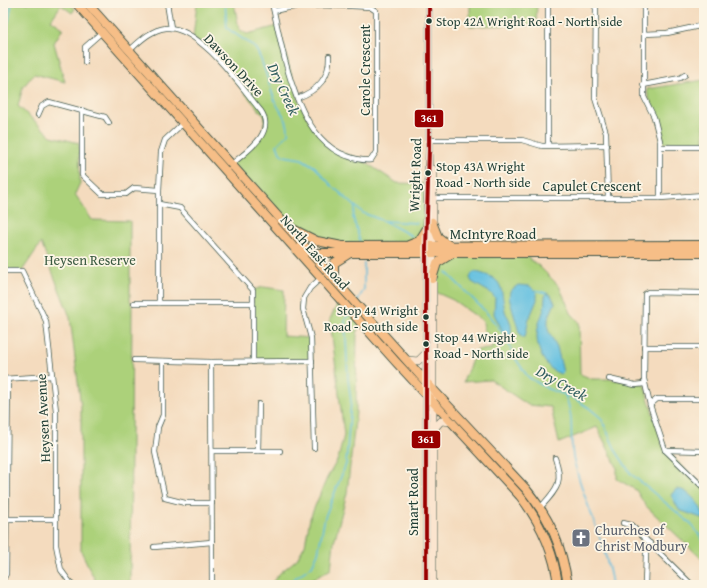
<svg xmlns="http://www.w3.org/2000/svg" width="707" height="588" viewBox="0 0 707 588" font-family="'Gentium Book Plus',serif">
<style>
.green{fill:#acd17a;stroke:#668757}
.water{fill:#62bfe0;stroke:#407e8a}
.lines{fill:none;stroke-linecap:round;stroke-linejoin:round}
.stream{stroke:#62bfe0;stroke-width:1.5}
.minor-casing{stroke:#3f5549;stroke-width:6}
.secondary-casing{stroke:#3f5549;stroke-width:8}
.primary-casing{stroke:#3f5549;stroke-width:10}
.trunk-casing{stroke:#3f5549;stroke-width:10}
.minor{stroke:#fff;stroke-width:4.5}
.secondary{stroke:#fbe5cf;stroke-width:7}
.primary{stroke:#f6be87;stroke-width:8}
.trunk{stroke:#f6be87;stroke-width:8}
.bus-1-casing{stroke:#fcf5e5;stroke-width:7}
.bus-1{stroke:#900;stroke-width:4}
.bus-dot{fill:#1f3d34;stroke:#fcf5e5;stroke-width:1.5}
.labels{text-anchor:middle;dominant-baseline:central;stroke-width:3.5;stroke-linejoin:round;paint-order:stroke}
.bus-label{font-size:13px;fill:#1f3d34;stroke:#fcf5e5;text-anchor:start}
.street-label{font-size:14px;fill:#1f3d34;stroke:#fcf5e5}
.park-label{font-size:14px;fill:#3b5b42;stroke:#fcf5e5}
.worship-label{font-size:14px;fill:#5b616d;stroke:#fcf5e5;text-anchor:start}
.water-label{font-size:15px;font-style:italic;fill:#305e5f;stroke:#fcf5e5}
.line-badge{stroke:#fcf5e5;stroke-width:1.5}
.badge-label{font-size:11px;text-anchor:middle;font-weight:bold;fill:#fff}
</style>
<rect width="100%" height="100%" fill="#fcf5e5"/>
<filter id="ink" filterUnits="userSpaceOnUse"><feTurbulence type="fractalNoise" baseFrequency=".025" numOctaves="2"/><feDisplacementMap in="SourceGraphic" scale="8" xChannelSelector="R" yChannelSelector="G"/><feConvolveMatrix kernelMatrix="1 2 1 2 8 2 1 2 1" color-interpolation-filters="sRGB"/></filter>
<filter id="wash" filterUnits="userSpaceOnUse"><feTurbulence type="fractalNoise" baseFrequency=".012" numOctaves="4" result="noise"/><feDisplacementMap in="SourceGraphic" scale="16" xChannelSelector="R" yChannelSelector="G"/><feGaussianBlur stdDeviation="0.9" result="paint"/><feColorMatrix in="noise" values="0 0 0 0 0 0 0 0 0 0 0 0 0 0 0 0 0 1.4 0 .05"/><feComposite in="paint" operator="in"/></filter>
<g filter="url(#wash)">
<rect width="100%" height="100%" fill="#f4dbbe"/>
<g class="green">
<path d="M5 3H70L75 9 72 13 61 5 51 20 63 28 54 43 65 82 34 74 23 87 18 106 51 136 79 143 80 183 75 194 92 220 130 221V300L132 306 130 585H91L96 582 81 551V407L70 317 41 243 22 271H3V18Z"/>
<path d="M197 3H234L239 29 247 34 278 26 299 101 312 127 333 149 362 160 397 183 427 184 424 234 407 246 329 243 286 225 232 164 263 134 265 117 209 50 193 38Z"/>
<path d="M470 3H537L536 25 470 26Z"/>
<path d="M704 80V143H664L659 120 648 96 647 89Z"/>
<path d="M452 253 523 254 539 266 559 286 571 313 579 322 580 374 592 379H609L644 384 663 447 704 488V561L645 505 636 490 617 479V467L597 427 559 443 551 407 528 405 491 380 463 382 476 350 492 349V338L484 331 483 321 453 300 435 292 434 269Z"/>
<path d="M263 287 284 290 283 336 311 338 312 361 253 362V290Z"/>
<path d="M340 299 361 322 357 332 356 412 347 493 334 542 331 569 303 585H270L280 573 297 559 305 545 310 518 327 478 338 459 344 435 330 319Z"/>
</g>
<g class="water">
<path d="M476 272C505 279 500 286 505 311 506 315 508 316 509 319 513 328 511 335 509 344L494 314 495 298 491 293 472 282 470 278 472 273Z"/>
<path d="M518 285 530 286 537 293V300L529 319 525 337H522L519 332 509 298 510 291Z"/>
<path d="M546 293 551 295 555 303 548 319V330L557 347 563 372 561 374C546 370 537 351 537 336 537 326 541 318 544 309 545 304 544 298 546 293Z"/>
<path d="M676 489C688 488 704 508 704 519L679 510 671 495Z"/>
</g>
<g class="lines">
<g class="stream">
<path d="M225 3 227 28C234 34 251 43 255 48 264 60 269 88 276 103 282 115 289 120 288 134L277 145 280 153 284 156 302 159 315 167 331 185 363 213 384 221 412 236"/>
<path d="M3 51 12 3"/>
<path d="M355 207 353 217 360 241"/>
<path d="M385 221 417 223"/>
<path d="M446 272 486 312 506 337"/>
<path d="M535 290 546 293"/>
<path d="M357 302 364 289V263"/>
<path d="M508 342 513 355 528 377 548 389 572 397 589 408 601 418 616 451 631 474 691 524 704 541"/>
<path d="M565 395C576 421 568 437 574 461 584 503 606 542 612 585"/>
<path d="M285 585 312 566 318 553 325 517 346 464 351 401 348 379 345 319 350 313"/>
</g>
</g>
</g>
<g filter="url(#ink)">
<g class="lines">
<g class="minor-casing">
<g id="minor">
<path d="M167 3 171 28"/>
<path d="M272 3C283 50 295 138 347 156 355 159 363 161 371 160L376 152V11L370 7C339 5 304 3 274 11"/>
<path d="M592 3 596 8 595 98 606 133 608 197"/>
<path d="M644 3V97L654 117 660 141V198"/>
<path d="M644 34 667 33 704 25"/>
<path d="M130 50C141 40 151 30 166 28 199 25 242 88 261 111 276 133 247 151 232 164"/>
<path d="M85 62V47L102 32"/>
<path d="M643 85 680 78 685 75"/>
<path d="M297 98C317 91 330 78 329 56"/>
<path d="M82 110V175L102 194H126L134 188 159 190"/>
<path d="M38 115 42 106 49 102 105 117 109 123"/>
<path d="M433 140H522L542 146 607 145"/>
<path d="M548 145V3"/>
<path d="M661 147H704"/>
<path d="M433 198H660L704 195"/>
<path d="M159 204 180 208 253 290V362"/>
<path d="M3 271H22L46 321 56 411V545L61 570 72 585"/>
<path d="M704 293 648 292 645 294 644 379 650 405 665 450 704 488"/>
<path d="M134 303H253"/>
<path d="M159 303V190L161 152 165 140 183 123"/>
<path d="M644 347H704"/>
<path d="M134 360 211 362 312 361"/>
<path d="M163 361V415L158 427 155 452 165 498 185 503H212"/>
<path d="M211 362 212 585"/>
<path d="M3 379 52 376"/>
<path d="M609 379 635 385 644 384"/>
<path d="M650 405 657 399H704"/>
<path d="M314 448 311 338 303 309 304 298 310 288 321 278"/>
<path d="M665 450 704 451"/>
<path d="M212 451H280"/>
<path d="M258 451 259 404"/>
<path d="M540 508C557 489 564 483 555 458"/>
<path d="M7 519H56"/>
<path d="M623 523 631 525 692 585"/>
<path d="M154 547 212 542"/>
<path d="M3 580 6 574 8 380"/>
<path d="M645 585 646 553 650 543"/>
</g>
</g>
<g class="secondary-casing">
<g id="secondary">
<path d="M433 169V585"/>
<path d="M407 360 418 361 426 353"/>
<path d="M433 430 441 421 452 422"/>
<path d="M426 585V247L429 150V3"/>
</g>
</g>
<g class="primary-casing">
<g id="primary">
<path d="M432 222 438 237 450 246"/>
<path d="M289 227 317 241 342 246 704 245"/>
<path d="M409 245 419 241 426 230"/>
<path d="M295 248 311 253H704"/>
<path d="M432 279 437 263 450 255"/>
</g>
</g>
<g class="trunk-casing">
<g id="trunk">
<path d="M76 3 396 362 520 496C541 523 554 551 558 585"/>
<path d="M87 3 426 382 526 489C551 520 562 546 568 585"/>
<path d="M334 279V263L350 253"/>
</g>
</g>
<use href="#minor" class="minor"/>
<use href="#secondary" class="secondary"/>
<use href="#primary" class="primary"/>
<use href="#trunk" class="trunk"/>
<g class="bus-1-casing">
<path id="bus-1" d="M426 585V247L429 150V3"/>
</g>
<use href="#bus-1" class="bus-1"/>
</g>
</g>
<defs>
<g id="church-square" transform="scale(1)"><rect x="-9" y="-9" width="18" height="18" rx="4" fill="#6b7280" stroke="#fcf5e5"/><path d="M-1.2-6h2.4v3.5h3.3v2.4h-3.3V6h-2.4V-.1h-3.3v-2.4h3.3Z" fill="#fff"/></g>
</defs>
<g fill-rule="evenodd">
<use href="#church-square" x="581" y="538"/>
</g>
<g class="bus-dot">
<circle cx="429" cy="21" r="3.5"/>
<circle cx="428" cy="173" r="3.5"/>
<circle cx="426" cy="317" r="3.5"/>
<circle cx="426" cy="344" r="3.5"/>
</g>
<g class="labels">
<g class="bus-label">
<text x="436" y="21">Stop 42A Wright Road - North side</text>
<text x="436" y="166">Stop 43A Wright<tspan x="436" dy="16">Road - North side</tspan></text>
<text x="418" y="310" text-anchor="end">Stop 44 Wright<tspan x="418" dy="16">Road - South side</tspan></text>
<text x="434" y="337">Stop 44 Wright<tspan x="434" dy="16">Road - North side</tspan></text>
</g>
<g class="street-label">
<text transform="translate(234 65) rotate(47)">Dawson Drive</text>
<text transform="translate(365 70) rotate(-90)">Carole Crescent</text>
<text transform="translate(415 175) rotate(-88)">Wright Road</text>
<text x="592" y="186">Capulet Crescent</text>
<text x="493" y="234">McIntyre Road</text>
<text transform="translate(315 252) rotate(48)">North East Road</text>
<text transform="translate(43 418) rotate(-93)">Heysen Avenue</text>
<text transform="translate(413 502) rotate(-90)">Smart Road</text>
</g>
<g class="park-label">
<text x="90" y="260">Heysen Reserve</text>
</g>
<g class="worship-label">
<text x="595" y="530">Churches of<tspan x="595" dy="16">Christ Modbury</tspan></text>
</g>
<g class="water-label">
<text transform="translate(284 89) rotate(65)">Dry Creek</text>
<text transform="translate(562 383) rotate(29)">Dry Creek</text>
</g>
</g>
<g class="line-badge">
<rect x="414" y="109" width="30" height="19" rx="4" fill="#900"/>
<rect x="411" y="430" width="30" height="19" rx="4" fill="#900"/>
</g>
<g class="badge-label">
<text x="429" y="122">361</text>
<text x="426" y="443">361</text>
</g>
<rect width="707" height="588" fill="none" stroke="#fcf5e5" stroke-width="16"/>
</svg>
